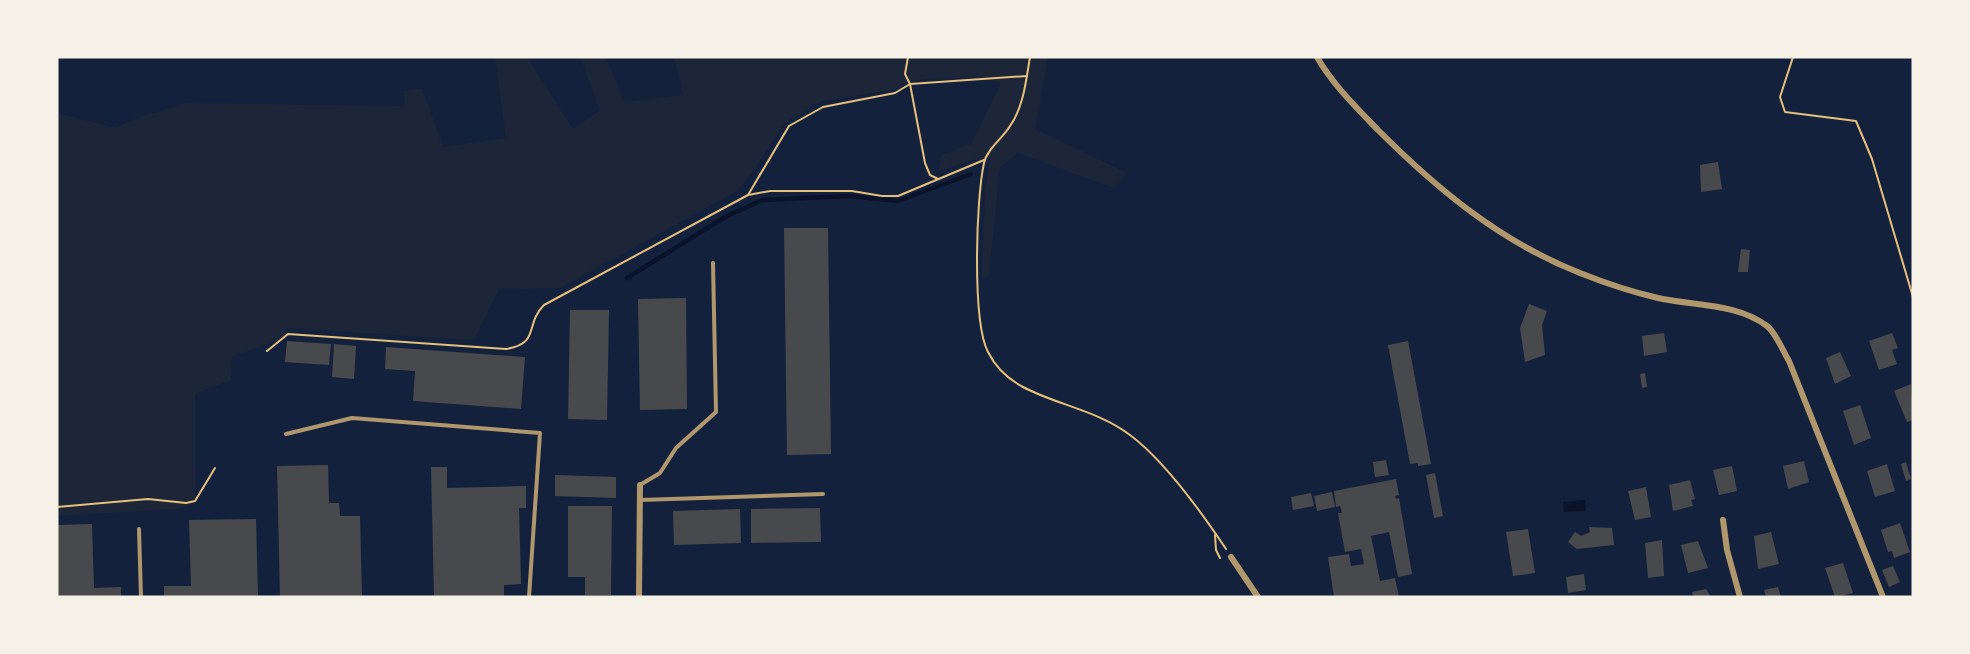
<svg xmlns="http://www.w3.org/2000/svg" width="1970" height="654" viewBox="0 0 1970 654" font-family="'Alegreya Sans',sans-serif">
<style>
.green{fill:#1d2539}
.water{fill:#0b132b}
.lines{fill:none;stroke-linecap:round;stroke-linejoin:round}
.stream{stroke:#0b132b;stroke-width:4.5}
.building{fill:#48494c}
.path{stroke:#e5c07b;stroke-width:2}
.service{stroke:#b1986c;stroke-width:4}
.minor{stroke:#b1986c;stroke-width:6}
</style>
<rect width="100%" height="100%" fill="#14213d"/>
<path class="green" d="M495 57H527L573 129 600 110 580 57H606L624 102 683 95 674 57H1048L1035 129 1127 173 1114 188 1018 153 1000 168 989 276 982 278 985 193 990 158 975 159 939 171 941 155 971 144 1001 83 976 77 927 79 907 82 892 90 822 101 784 123 754 170 737 191 560 288 499 289 474 340 287 328 283 339 232 356 231 380 195 394V504L177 509 57 516V113L116 128 137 118 187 103 405 106 404 91 422 88 443 147 506 138Z"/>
<path class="water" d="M1585 500 1586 511 1564 512 1563 502Z"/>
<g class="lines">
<path class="stream" d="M627 278 725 217 762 200 849 196 898 201 971 174"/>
</g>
<g class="building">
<path d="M1718 162 1722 189 1701 192 1700 165Z"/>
<path d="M784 228H828L831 454 787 455Z"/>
<path d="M1741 249 1750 250 1748 272H1738Z"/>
<path d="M686 298 687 409 640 410 638 299Z"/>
<path d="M1529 304 1547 311 1542 325 1545 355 1525 362 1520 328Z"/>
<path d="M570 310H609L607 420 568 419Z"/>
<path d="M1664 333 1667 352 1644 356 1642 336Z"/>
<path d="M1892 333 1898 348 1892 350 1897 364 1879 370 1869 341Z"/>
<path d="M287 341 331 344 329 365 285 362Z"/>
<path d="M1408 341 1431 464 1418 466V463L1410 464 1388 345Z"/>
<path d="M334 344 356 346 354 379 332 377Z"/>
<path d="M386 347 525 357 521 409 413 401 415 371 385 369Z"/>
<path d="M1840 352 1851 376 1835 384 1826 358Z"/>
<path d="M1645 373 1647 387 1642 388 1640 374Z"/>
<path d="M1911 384 1913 420 1907 422 1894 391Z"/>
<path d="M1860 405 1871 438 1854 445 1843 411Z"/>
<path d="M1386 460 1389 475 1375 477 1373 462Z"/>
<path d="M1804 461 1809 482 1788 489 1783 466Z"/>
<path d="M1906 462 1911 479 1906 481 1901 464Z"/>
<path d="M1887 464 1895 491 1875 497 1867 471Z"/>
<path d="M328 465 329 503H339L340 516H360L362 597H280L277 466Z"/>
<path d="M1732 466 1737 491 1719 495 1713 470Z"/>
<path d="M431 467H447V488L526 486V508H519L521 584 504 585V597H434Z"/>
<path d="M1435 473 1443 516 1434 518 1426 475Z"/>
<path d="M555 475 616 477V498L555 496Z"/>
<path d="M1396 479 1399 495 1395 496 1396 499 1399 498 1412 574 1398 577 1389 532 1371 536 1380 581 1395 578 1399 597H1334L1328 557 1349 554 1351 566 1364 564 1361 549 1345 552 1338 513H1342L1340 506 1336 507 1334 491Z"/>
<path d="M1690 480 1695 499 1691 500 1693 506 1673 511 1669 485Z"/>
<path d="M1646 487 1651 517 1635 520 1628 491Z"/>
<path d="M1332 492 1335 507 1317 511 1314 496Z"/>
<path d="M1311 493 1314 506 1293 510 1291 497Z"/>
<path d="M568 506H612L611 595H585V577H568Z"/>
<path d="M820 508 821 542 751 543V509Z"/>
<path d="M740 509 741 543 674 545 673 511Z"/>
<path d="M256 519 258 597H164V586H191L189 520Z"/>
<path d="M1900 523 1910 552 1894 558 1892 551 1888 552 1881 530Z"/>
<path d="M92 524 94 588 121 587V597H57V525Z"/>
<path d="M1589 527 1612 528 1614 545 1577 549 1568 542 1575 532 1581 536 1590 532Z"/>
<path d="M1528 529 1535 573 1513 576 1506 532Z"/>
<path d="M1771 532 1779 564 1758 569 1754 536Z"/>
<path d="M1662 540 1664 576 1648 578 1645 543Z"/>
<path d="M1698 541 1708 568 1688 573 1681 545Z"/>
<path d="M1843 563 1853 593 1835 597 1825 568Z"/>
<path d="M1893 566 1900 582 1889 587 1882 570Z"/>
<path d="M1584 574 1586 590 1568 593 1566 577Z"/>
<path d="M1778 587 1781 597H1766L1764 590Z"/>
<path d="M1706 589 1711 597H1693L1692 592Z"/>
</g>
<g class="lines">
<g class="path">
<path d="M908 57 905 74 910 84 1027 76"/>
<path d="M1030 57C1026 80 1024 106 1010 126 1003 138 987 149 984 163 976 199 972 321 988 352 996 368 1008 379 1023 387 1057 405 1099 411 1130 435 1165 461 1202 513 1226 549"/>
<path d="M1793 57 1780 97 1785 112 1856 121 1872 159 1913 297"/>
<path d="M748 195 789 126 823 107 895 93 910 84 925 163 930 175 938 179"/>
<path d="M267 351 288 334 506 349C541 343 524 325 544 305L748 195 770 191H852L882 196H898L984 160"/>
<path d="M57 507 148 499 186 503 195 501 215 468"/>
<path d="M1215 535 1216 550 1220 558"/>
</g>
<g class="service">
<path d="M286 434 352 418 540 433 529 597"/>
<path d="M640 485 660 473 676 448 716 412 713 263"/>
<path d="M640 500 823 494"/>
<path d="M139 529 141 597"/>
</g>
<g class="minor">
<path d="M1317 57C1333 85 1356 107 1378 130 1438 190 1501 242 1580 273 1605 283 1632 292 1658 298 1694 306 1737 303 1767 326 1776 333 1783 351 1789 361L1883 597"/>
<path d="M1723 520 1727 550 1740 597"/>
<path d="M1231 557 1258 597"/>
<path d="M639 597 640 485"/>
</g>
</g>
<rect width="1970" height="654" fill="none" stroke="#f6f1e7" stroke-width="117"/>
</svg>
